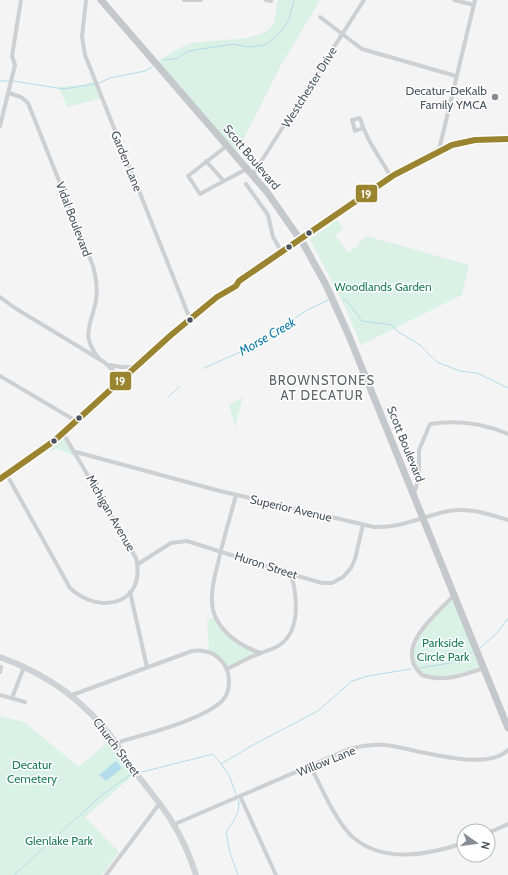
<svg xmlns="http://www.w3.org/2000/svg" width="508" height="875" viewBox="0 0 508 875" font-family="Cabin,sans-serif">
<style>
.green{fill:#daf1e5}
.water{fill:#b2dbec}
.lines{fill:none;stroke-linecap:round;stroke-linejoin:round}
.stream{stroke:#b2dbec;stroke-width:1}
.minor{stroke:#cecfd1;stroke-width:4}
.secondary{stroke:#cfd1d4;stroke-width:6}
.primary{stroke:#cacdd0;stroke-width:7}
.trunk{stroke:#c4c8cc;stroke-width:7}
.bus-1-casing{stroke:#fff;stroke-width:9}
.bus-1{stroke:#9b842f;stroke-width:6}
.poi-dot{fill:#868c93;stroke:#fff;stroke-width:1.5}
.bus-dot{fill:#4b545f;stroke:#fff;stroke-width:1.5}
.labels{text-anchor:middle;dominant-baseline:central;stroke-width:3;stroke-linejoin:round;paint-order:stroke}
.street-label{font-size:12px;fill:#4b545f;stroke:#fff}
.poi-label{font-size:12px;fill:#4b545f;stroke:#fff;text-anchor:end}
.park-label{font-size:12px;fill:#1e7f56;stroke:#fff}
.water-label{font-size:13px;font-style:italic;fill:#157ea9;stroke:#fff}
.neighbourhood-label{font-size:13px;letter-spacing:1px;fill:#5f6267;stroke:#fff}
.line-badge{stroke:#fff;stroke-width:1.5}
.badge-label{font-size:11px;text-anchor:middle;font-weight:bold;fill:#fff}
</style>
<rect width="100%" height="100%" fill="#f4f4f4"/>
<g class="green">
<path d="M278 0H320L280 67 237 152 154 63C165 57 177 48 189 44 210 38 263 44 273 24 277 17 275 7 278 0Z"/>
<path d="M95 81 102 98 67 107 59 87 83 85Z"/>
<path d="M337 220 343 229 335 235 348 253 359 245 358 243 367 236 469 265 462 295 361 345 345 307 310 239Z"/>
<path d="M243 397 235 427 229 405Z"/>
<path d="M64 432 74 456 58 449 48 451Z"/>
<path d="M453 597 481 671C468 673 454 677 441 677 432 678 420 675 416 667 404 640 437 615 453 597Z"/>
<path d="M215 617 218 626 257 653 228 668 222 660 209 654 207 619Z"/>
<path d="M0 716 24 722 79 767 113 737 136 773 85 817 119 852 102 875H0Z"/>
</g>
<path class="water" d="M116 761 122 768 106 781 99 775Z"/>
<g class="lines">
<g class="stream">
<path d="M164 60 178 58 188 51 233 44 248 47 266 45 283 29 289 19 294 0"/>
<path d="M0 81H9"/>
<path d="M13 81 64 89 94 84"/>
<path d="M97 84 110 78 145 71 152 67"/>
<path d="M343 299 347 301 362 321 392 325 397 331 420 345 437 362 460 371 477 373 508 388"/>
<path d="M204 368 247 349 309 309 328 300"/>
<path d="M168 397 179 387"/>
<path d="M480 648 497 633 508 618"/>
<path d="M420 668 450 663 472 653"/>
<path d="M221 764 229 775 236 794"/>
<path d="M138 773 213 754 221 764 253 745 318 711 352 681 368 676 411 669"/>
<path d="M238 800C242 811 232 823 226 832L230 853 238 875"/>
<path d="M14 875 103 794 133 773"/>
</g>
<g class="minor">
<path d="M86 0 82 37 85 55 190 319"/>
<path d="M184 0H201"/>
<path d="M266 0 271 1"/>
<path d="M454 0 474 5"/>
<path d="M320 17 362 49 456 76"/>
<path d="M9 93 21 97 28 103 93 266C96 277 98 288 96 300 91 327 80 334 99 359"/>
<path d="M0 126 15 65 12 56 21 0"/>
<path d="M363 128 355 131 352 120 360 118C366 140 380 157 391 177"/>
<path d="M228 145 188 176 200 194C216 185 232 177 248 168"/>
<path d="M439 150 475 0"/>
<path d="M206 161 223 180"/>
<path d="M253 174 364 0"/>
<path d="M246 184 268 215 273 237 281 251"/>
<path d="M0 297 15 308 104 362 115 372V385"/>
<path d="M110 365 121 367H135"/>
<path d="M0 376 76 421"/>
<path d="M76 452 220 491 374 527C400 528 419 518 444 512 465 506 488 514 508 520"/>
<path d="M7 475 70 588C100 616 147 604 136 558L63 433"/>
<path d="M414 494 419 477V450L430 424C456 420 483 423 508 434"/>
<path d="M236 495C230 518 223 540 218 563 215 574 212 585 212 597 210 625 236 645 261 653"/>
<path d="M138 564 171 543 187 541 291 574 322 583H332L343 577 351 568 355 559 363 525"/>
<path d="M130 592 147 667"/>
<path d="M454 595C436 615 392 648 422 675 444 683 463 675 484 668"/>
<path d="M227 669C238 664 249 657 261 653 268 650 275 649 281 644 301 629 297 595 291 574"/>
<path d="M0 672 1 667"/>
<path d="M0 695 25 702"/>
<path d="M72 695 192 651C206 649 216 653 224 664 231 675 231 692 222 701 201 721 144 734 116 743"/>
<path d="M12 698 24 667"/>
<path d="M311 767C321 787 338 826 355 839 387 864 430 854 464 843"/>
<path d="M240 796 276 875"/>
<path d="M175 824 349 749C361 746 374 744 386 745 416 749 485 773 508 750"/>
<path d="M488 833 508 824"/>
<path d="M106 875 160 803"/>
</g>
<g class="secondary">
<path d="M0 479 54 441 171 335 217 297 236 286 239 281 299 239"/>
<path d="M0 657C49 675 85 701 116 743 122 752 128 762 134 771 163 807 182 830 196 875"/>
</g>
<path class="primary" d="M299 239 394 175 439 150 464 142 508 139"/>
<path class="trunk" d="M101 0 267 192 304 245 326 285 349 336 508 728"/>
<g class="bus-1-casing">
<path id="bus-1" d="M0 479 54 441 171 335 217 297 236 286 239 281 394 175 452 145 475 140 508 139"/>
</g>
<use href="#bus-1" class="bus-1"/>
</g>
<circle class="poi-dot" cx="495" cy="97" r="4"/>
<g class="bus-dot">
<circle cx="309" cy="233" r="3.5"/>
<circle cx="289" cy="247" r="3.5"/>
<circle cx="190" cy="320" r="3.5"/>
<circle cx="79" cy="418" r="3.5"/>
<circle cx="54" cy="441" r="3.5"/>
</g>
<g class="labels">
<g class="street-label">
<text transform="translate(309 87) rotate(-58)">Westchester Drive</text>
<text transform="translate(252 157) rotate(50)">Scott Boulevard</text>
<text transform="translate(127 161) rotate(68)">Garden Lane</text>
<text transform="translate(74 219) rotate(69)">Vidal Boulevard</text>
<text transform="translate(406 444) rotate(68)">Scott Boulevard</text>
<text transform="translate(291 508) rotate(13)">Superior Avenue</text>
<text transform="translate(111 513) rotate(60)">Michigan Avenue</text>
<text transform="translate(266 565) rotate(18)">Huron Street</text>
<text transform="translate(117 747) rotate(53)">Church Street</text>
<text transform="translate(326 761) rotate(-22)">Willow Lane</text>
</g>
<g class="poi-label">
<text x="487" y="90">Decatur-DeKalb<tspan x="487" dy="14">Family YMCA</tspan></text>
</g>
<g class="park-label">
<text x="383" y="286">Woodlands Garden</text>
<text x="443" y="642">Parkside<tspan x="443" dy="14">Circle Park</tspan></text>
<text x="32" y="764">Decatur<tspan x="32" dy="14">Cemetery</tspan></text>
<text x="59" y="840">Glenlake Park</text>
</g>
<g class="water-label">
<text transform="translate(267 336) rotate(-30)">Morse Creek</text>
</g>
<g class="neighbourhood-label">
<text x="322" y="380">BROWNSTONES<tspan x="322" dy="15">AT DECATUR</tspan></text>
</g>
</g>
<g class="line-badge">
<rect x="355" y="184" width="23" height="19" rx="4" fill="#9b842f"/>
<rect x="109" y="371" width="23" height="20" rx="4" fill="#9b842f"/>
</g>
<g class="badge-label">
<text x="366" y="198">19</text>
<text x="120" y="385">19</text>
</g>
<g transform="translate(476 843) rotate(104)"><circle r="19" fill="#ffffff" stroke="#b7bbbf"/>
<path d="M0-3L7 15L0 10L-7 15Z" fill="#868c93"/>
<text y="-6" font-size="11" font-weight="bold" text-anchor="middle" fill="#4b545f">N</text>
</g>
</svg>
